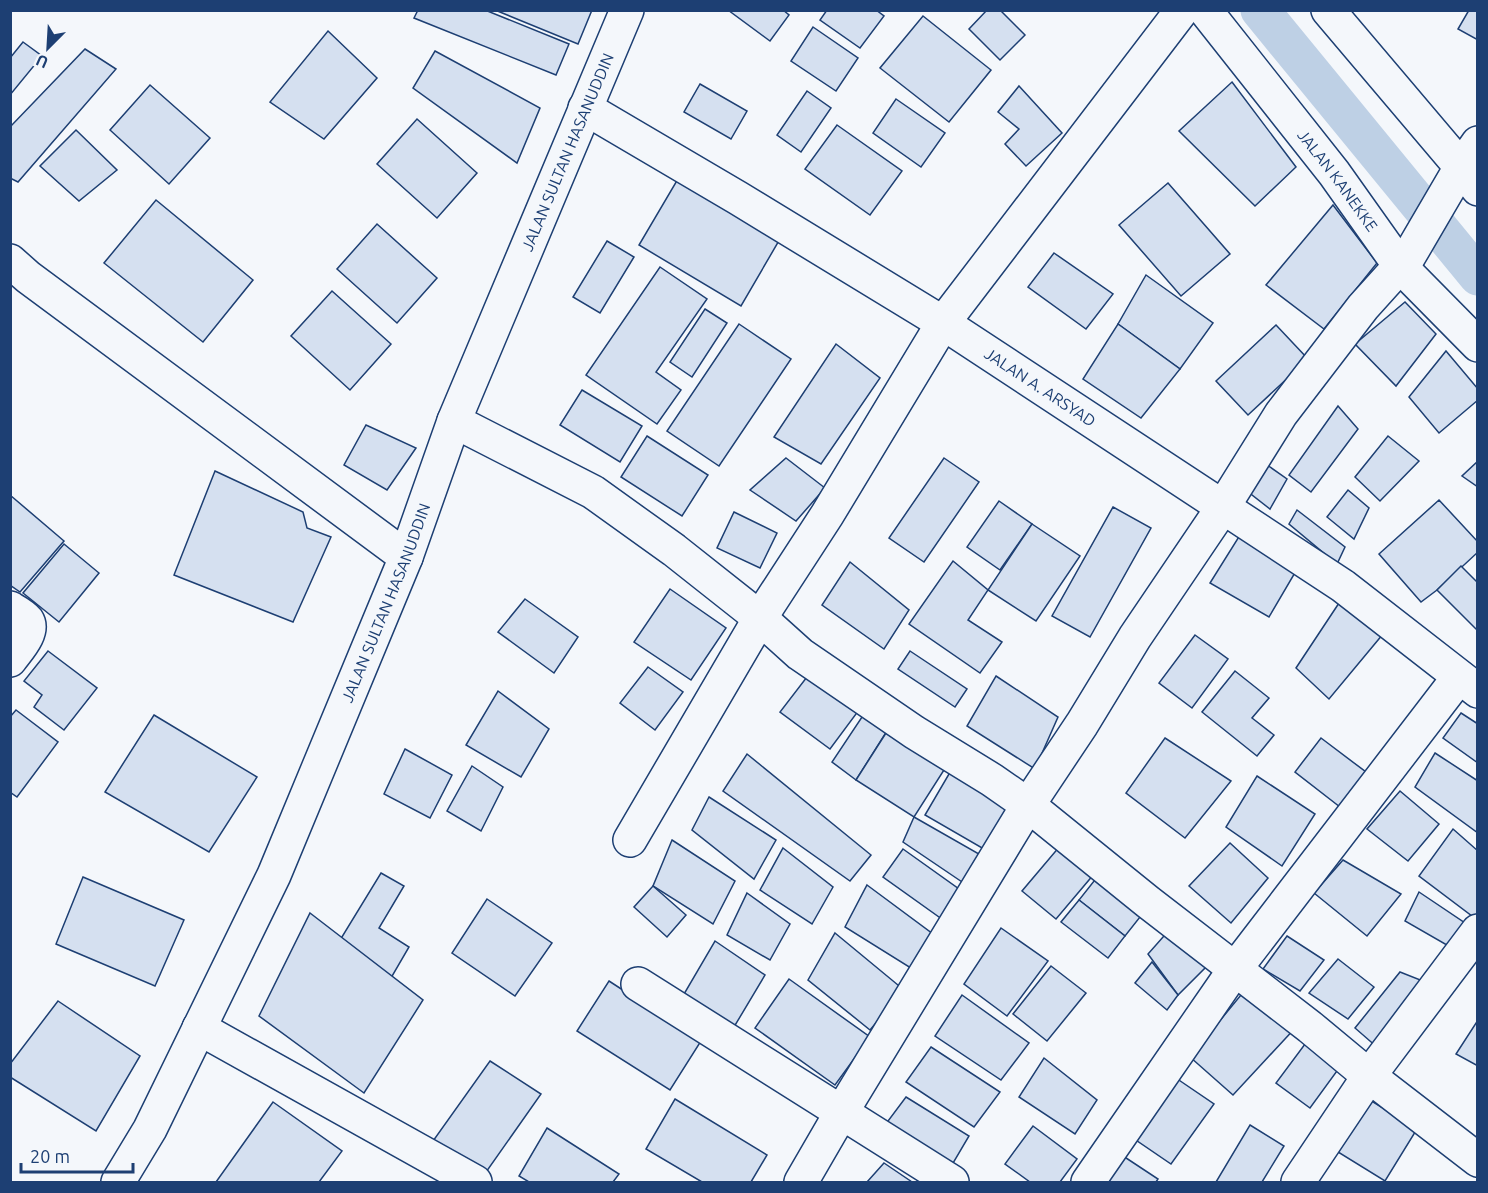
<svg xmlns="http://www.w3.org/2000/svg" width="1488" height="1193" viewBox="0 0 1488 1193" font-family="Ubuntu,sans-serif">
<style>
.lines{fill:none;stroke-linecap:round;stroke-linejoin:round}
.canal{stroke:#bed0e5;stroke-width:39}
.building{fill:#d5e0f0;stroke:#1d3f73;stroke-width:1.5}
.minor-casing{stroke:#1d3f73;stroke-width:36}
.highway-casing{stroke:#1d3f73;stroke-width:36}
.minor{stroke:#f4f7fb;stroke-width:33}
.highway{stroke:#f4f7fb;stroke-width:33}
.labels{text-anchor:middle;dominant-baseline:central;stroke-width:4.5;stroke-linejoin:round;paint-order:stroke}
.street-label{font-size:16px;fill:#1d3f73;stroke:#f4f7fb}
</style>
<rect width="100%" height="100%" fill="#f4f7fb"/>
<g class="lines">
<path class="canal" d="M1260 10 1478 276"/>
</g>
<g class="building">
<path d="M418 10H485L569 44 556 75 414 18Z"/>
<path d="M495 10H592L578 44Z"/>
<path d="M728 10H783L789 15 770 41Z"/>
<path d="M827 10H876L884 16 860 48 820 20Z"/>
<path d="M987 10H1000L1025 35 1000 60 969 29Z"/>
<path d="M1469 10H1478V40L1458 29Z"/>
<path d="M923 16 991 70 949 122 880 68Z"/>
<path d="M813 27 858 58 836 91 791 61Z"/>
<path d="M328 31 377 78 324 139 270 102Z"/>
<path d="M23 42 42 56 10 95V58Z"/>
<path d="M85 49 116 69 18 182 10 178V127Z"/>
<path d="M435 51 540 108 517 163 413 88Z"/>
<path d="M1232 82 1296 167 1255 206 1179 131Z"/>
<path d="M700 84 747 111 731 139 684 112Z"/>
<path d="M150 85 210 138 169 184 110 130Z"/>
<path d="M1019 86 1062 133 1026 166 1005 144 1019 129 998 112Z"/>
<path d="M807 91 831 108 801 152 777 135Z"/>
<path d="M896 99 945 133 921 167 873 133Z"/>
<path d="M417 119 477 173 437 218 377 164Z"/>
<path d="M837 125 902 171 870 215 805 169Z"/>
<path d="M76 130 117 170 79 201 40 166Z"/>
<path d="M682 172 784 232 741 306 639 245Z"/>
<path d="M1168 183 1230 254 1181 296 1119 225Z"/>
<path d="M156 200 253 280 203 342 104 263Z"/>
<path d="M1333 205 1377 263 1324 329 1266 285Z"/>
<path d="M377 224 437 278 397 323 337 269Z"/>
<path d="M607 241 634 257 600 313 573 297Z"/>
<path d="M1054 253 1113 294 1086 329 1028 287Z"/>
<path d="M660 267 707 299 656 372 681 390 657 424 586 375Z"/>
<path d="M1146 275 1213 323 1180 369 1118 324Z"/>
<path d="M332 291 391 344 350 390 291 336Z"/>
<path d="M1405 302 1436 334 1396 386 1355 344Z"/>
<path d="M705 309 727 323 692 377 670 362Z"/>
<path d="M739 324 791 359 719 466 667 431Z"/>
<path d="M1118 324 1180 369 1141 418 1083 379Z"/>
<path d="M1276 325 1308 359 1248 415 1216 381Z"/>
<path d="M836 344 880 378 821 464 774 437Z"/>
<path d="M1446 351 1478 389V400L1439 433 1409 397Z"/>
<path d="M582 390 642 426 620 462 560 425Z"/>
<path d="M1338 406 1358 429 1311 492 1289 475Z"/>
<path d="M366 425 416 448 387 490 344 465Z"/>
<path d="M647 436 708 475 682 516 621 477Z"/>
<path d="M1388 436 1419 461 1380 501 1355 477Z"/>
<path d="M786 458 825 488 796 521 750 490Z"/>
<path d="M944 458 979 482 924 562 889 538Z"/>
<path d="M1478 461V487L1462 476Z"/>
<path d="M1263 462 1287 479 1270 509 1247 491Z"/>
<path d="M215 471 303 512 307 528 331 537 293 622 174 575Z"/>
<path d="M1348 490 1369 508 1354 539 1327 517Z"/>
<path d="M10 495 64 541 20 592 10 585Z"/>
<path d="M1439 500 1478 542V552L1437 590 1421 602 1379 554Z"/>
<path d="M999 501 1032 524 1000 570 967 547Z"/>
<path d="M1113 507 1151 528 1090 637 1052 616Z"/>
<path d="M1297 510 1345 547 1337 564 1289 524Z"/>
<path d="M734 512 777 533 760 568 717 548Z"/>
<path d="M1032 524 1080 556 1036 621 988 590Z"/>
<path d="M1240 535 1296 571 1269 617 1210 583Z"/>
<path d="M64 544 99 573 59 622 23 593Z"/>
<path d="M953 561 988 590 968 620 1002 642 980 673 909 624Z"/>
<path d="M850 562 909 610 884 649 822 605Z"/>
<path d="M1461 566 1478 583V631L1437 590Z"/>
<path d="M670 589 726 628 691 680 634 642Z"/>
<path d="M1343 597 1383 634 1329 699 1296 668Z"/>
<path d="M525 599 578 637 554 673 498 632Z"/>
<path d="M1195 635 1228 659 1192 708 1159 683Z"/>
<path d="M48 651 97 688 64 730 34 707 42 695 24 681Z"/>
<path d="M910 651 967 689 955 707 898 669Z"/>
<path d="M648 667 683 692 655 730 620 703Z"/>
<path d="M1235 671 1269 698 1252 718 1274 735 1257 756 1202 712Z"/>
<path d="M810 673 859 710 830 749 780 712Z"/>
<path d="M996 676 1058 717 1035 769 967 726Z"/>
<path d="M498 691 549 729 521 777 466 745Z"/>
<path d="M868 708 892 723 856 780 832 762Z"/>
<path d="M16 710 58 742 17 797 10 792V717Z"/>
<path d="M1461 713 1478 724V763L1443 738Z"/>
<path d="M154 715 257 777 209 852 105 792Z"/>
<path d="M886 733 944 770 914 817 856 780Z"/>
<path d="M1165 738 1231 781 1185 838 1126 793Z"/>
<path d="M1321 738 1366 772 1340 807 1295 772Z"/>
<path d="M405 749 452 775 430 818 384 794Z"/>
<path d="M1435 753 1478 781V833L1415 787Z"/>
<path d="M747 754 871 855 850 881 723 791Z"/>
<path d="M956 762 1015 810 989 852 925 815Z"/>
<path d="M472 766 503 787 481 831 447 811Z"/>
<path d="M1257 776 1315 814 1282 866 1226 827Z"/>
<path d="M1400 791 1439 824 1408 861 1367 829Z"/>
<path d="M709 797 776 840 754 879 692 830Z"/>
<path d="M914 817 986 858 971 888 903 842Z"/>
<path d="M1453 829 1478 851V917L1476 919 1419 876Z"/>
<path d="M672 840 735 881 713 924 653 886Z"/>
<path d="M1230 843 1268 878 1231 923 1189 886Z"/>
<path d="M1060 846 1094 874 1056 919 1022 891Z"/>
<path d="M783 848 833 887 812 924 760 890Z"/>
<path d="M903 849 966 894 946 922 883 877Z"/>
<path d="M1343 860 1401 894 1367 936 1314 893Z"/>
<path d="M381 873 404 886 379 928 409 947 391 978 337 945Z"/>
<path d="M1098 876 1144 912 1125 936 1079 900Z"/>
<path d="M83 877 184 920 155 986 56 944Z"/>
<path d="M867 885 937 937 914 970 845 927Z"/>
<path d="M653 886 686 915 667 937 634 907Z"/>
<path d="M1419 892 1468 925 1452 948 1405 921Z"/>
<path d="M747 893 790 924 770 960 727 935Z"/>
<path d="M487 899 552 943 515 996 452 953Z"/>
<path d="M1079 900 1125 936 1108 958 1061 922Z"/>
<path d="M310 913 423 1000 364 1093 259 1016Z"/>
<path d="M1001 928 1048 961 1007 1016 964 984Z"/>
<path d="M1171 928 1212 961 1178 995 1148 954Z"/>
<path d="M835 933 904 990 870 1030 808 980Z"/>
<path d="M1287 936 1324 960 1300 991 1263 969Z"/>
<path d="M715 941 765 975 734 1027 684 994Z"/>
<path d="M1338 959 1374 987 1348 1019 1309 993Z"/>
<path d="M1152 962 1178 995 1167 1010 1135 983Z"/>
<path d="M1051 966 1086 993 1047 1041 1013 1014Z"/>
<path d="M1400 972 1428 983 1378 1048 1355 1028Z"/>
<path d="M789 979 870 1037 835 1085 755 1028Z"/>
<path d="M609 981 701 1041 670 1090 577 1031Z"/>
<path d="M1250 984 1297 1026 1233 1095 1190 1057Z"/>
<path d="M962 995 1029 1043 1001 1080 935 1036Z"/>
<path d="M58 1001 140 1056 96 1131 10 1077V1064Z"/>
<path d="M1478 1020V1066L1456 1054Z"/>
<path d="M1311 1036 1345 1060 1310 1108 1276 1083Z"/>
<path d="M931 1047 1000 1092 974 1127 906 1082Z"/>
<path d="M1044 1058 1097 1100 1075 1134 1019 1097Z"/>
<path d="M490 1061 541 1094 484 1175 433 1141Z"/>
<path d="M1170 1074 1214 1104 1171 1164 1130 1136Z"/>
<path d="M906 1097 969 1136 949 1170 885 1125Z"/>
<path d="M675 1099 767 1155 751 1182H702L646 1149Z"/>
<path d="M1370 1100 1417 1129 1385 1181 1338 1152Z"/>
<path d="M273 1102 342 1151 319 1182H216Z"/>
<path d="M1250 1125 1284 1146 1262 1182H1216Z"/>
<path d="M1033 1126 1077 1159 1060 1182H1030L1005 1164Z"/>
<path d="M547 1128 619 1174 613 1182H529L519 1176Z"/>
<path d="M1117 1152 1158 1179 1156 1182H1096Z"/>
<path d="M884 1163 912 1182H867Z"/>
</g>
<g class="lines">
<g class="minor-casing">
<g id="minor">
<path id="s1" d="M1205 10 1334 173 1400 266 1478 345"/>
<path d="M1328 10 1461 167 1478 189"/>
<path id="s2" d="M585 108 738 198 943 323 1343 586 1478 691"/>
<path d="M10 261 28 277 406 557"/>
<path d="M454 421 593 492 674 550 760 618 800 654 914 732 992 780 1028 805 1148 902 1310 1027 1369 1076 1478 1160"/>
<path d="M10 608C15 611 23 615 27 620 35 632 17 650 10 660"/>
<path d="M630 840 760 618 827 515 943 323 1182 10"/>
<path d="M638 984 952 1182"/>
<path d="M199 1028 475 1182"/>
<path d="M801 1182 841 1113 1028 805 1082 724 1135 637 1223 507 1281 414 1363 307 1409 256 1461 167 1478 143"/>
<path d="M1088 1182 1235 969 1459 677"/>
<path d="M1298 1182 1369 1076 1478 931"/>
</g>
</g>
<g class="highway-casing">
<g id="highway">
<path id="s3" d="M118 1182 150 1129 274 875 406 557 454 421 627 10"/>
</g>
</g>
<use href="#minor" class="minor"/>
<use href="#highway" class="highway"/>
</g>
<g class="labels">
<g class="street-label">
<text stroke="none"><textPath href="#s3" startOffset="1125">JALAN SULTAN HASANUDDIN</textPath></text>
<text stroke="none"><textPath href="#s1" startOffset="216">JALAN KANEKKE</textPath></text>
<text stroke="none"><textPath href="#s2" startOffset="534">JALAN A. ARSYAD</textPath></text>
<text stroke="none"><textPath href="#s3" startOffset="639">JALAN SULTAN HASANUDDIN</textPath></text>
</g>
</g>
<rect width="1488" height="1193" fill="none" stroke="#1d3f73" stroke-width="24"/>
<g transform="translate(48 48) rotate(204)" stroke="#f4f7fb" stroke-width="4.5" paint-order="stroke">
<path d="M0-4.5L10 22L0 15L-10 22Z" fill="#1d3f73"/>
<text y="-9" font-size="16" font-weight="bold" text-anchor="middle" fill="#1d3f73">U</text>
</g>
<path d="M21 1163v9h112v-9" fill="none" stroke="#1d3f73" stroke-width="3"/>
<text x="30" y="1163" font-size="18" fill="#1d3f73" stroke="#f4f7fb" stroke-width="4.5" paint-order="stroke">20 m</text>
</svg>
